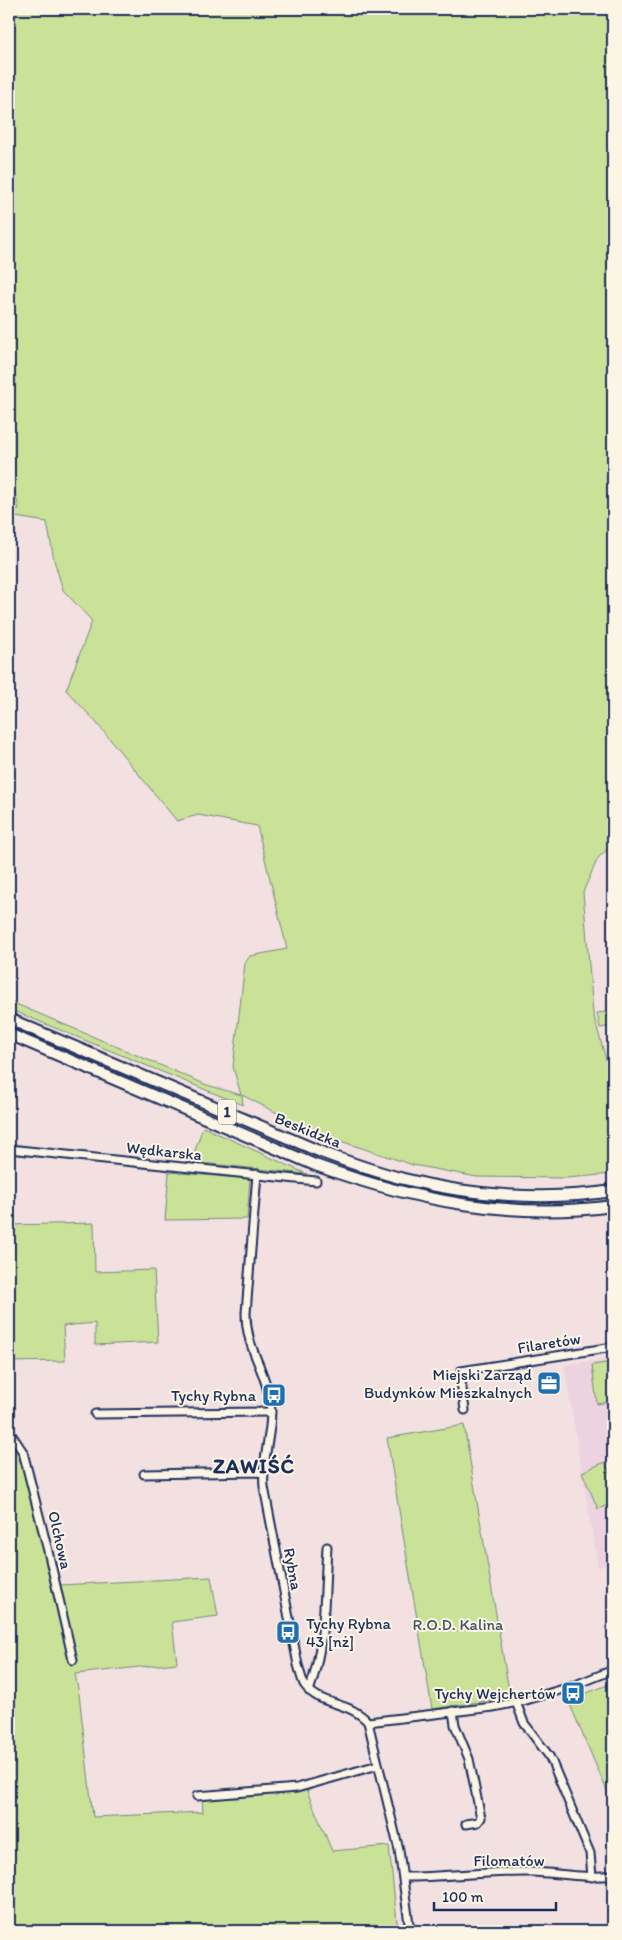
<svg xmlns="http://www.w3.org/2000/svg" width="622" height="1940" viewBox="0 0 622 1940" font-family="Itim,sans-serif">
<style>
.built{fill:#edd3df}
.green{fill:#cae298;stroke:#72887b}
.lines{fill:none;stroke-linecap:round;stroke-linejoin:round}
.minor-casing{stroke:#1b2f5e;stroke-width:11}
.primary-casing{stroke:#1b2f5e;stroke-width:14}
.minor{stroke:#fcf5e5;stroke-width:7}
.primary{stroke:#fcf5e5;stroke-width:10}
.labels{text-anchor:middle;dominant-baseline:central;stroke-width:4;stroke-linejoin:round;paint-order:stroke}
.shield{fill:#fcf5e5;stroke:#5e6a86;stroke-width:1}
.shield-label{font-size:15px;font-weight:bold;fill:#1b2f5e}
.street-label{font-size:16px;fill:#1b2f5e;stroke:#fcf5e5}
.poi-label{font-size:16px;fill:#1b2f5e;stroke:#fcf5e5;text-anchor:end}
.park-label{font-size:16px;fill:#3e536a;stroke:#fcf5e5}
.district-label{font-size:21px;font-weight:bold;letter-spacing:1px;fill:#1b2f5e;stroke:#fcf5e5}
</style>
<rect width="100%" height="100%" fill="#f3e1e1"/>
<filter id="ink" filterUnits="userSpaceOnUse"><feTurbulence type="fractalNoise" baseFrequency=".02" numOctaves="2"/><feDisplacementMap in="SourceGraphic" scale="10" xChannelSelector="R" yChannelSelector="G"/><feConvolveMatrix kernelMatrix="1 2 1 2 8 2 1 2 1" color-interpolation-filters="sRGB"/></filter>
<g filter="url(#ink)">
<path class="built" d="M613 1358V1561L598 1568 564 1365Z"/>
<g class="green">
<path d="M9 9H613V844L598 858 583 892 593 1013 613 1085V1174L566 1178 477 1177 413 1165 316 1133 242 1095 243 1105 228 1099 9 1009V1001L207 1085 241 1095 233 1067 245 963 250 956 287 949 257 826 198 815 177 821 95 721 66 690 92 621 63 590 54 560 47 522 9 516V508L19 509 9 466Z"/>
<path d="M613 1011V1026L600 1028 597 1013Z"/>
<path d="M203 1127 307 1174 191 1162Z"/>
<path d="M169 1172 250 1179 247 1219 165 1220Z"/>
<path d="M94 1223 95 1272 154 1270 158 1342 95 1345V1323L63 1326 65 1361 9 1362V1225Z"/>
<path d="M613 1362V1401L597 1404 592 1365Z"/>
<path d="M464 1425 509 1691 505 1698 432 1709 387 1438Z"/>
<path d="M9 1439 16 1450 28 1484 52 1583 60 1585 211 1577 218 1616 172 1622 177 1663 75 1674 79 1694 93 1817 203 1812 202 1798 306 1789 332 1851 389 1846 398 1931H9Z"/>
<path d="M605 1462 613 1481V1503L598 1509 582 1472Z"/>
<path d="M613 1683V1805L568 1700Z"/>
</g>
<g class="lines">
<g class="minor-casing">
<g id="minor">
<path d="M9 1149 316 1181"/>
<path d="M257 1174 246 1313C246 1350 266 1369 270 1402 274 1430 261 1458 264 1487L298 1665C300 1671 301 1678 304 1684 319 1707 349 1700 368 1722L399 1850 410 1931"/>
<path d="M465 1410 460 1375 461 1371 613 1347"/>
<path d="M95 1414 271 1412"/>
<path d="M9 1431 23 1452 48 1551 73 1660"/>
<path d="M144 1474 257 1472 263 1473"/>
<path d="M309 1691C326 1645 324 1595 327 1547"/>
<path d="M516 1702 524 1723 549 1756 552 1762 590 1853 592 1877"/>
<path d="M453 1711 455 1725 469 1759 481 1818 478 1822 466 1824"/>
<path d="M368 1722 493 1707 523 1701 570 1687 613 1670"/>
<path d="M197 1796 297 1788 378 1765"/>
<path d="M404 1877C447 1877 489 1871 532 1872 559 1873 586 1879 613 1875"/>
</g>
</g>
<g class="primary-casing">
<g id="primary">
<path d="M9 1019 321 1152C348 1162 376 1172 404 1179 471 1196 545 1201 613 1191"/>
<path d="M9 1034 315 1165C412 1200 510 1220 613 1206"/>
</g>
</g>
<use href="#minor" class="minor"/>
<use href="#primary" class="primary"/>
</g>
</g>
<defs>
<g id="office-square" transform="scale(1.25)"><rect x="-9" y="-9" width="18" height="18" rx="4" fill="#1f6fb2" stroke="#fcf5e5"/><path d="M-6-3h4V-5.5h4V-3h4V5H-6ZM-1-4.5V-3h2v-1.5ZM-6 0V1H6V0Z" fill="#fff"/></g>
<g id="bus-square" transform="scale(1.25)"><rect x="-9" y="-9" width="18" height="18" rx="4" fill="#1f6fb2" stroke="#fcf5e5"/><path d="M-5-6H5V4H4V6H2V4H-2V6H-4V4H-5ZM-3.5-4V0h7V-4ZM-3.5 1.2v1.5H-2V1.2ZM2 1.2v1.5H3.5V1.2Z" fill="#fff"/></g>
</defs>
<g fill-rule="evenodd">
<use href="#office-square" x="549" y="1383"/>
<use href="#bus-square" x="274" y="1395"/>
<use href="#bus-square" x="288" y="1632"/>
<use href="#bus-square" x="573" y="1693"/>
</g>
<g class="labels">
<rect class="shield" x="218" y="1099.5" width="18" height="25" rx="4"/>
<g class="shield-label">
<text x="227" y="1112">1</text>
</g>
<g class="street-label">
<text transform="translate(308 1130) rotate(22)">Beskidzka</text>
<text transform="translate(164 1151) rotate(6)">Wędkarska</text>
<text transform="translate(549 1343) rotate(-9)">Filaretów</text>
<text transform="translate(60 1540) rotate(77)">Olchowa</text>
<text transform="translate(293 1569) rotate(79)">Rybna</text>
<text x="509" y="1860">Filomatów</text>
</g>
<g class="poi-label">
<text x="532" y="1374">Miejski Zarząd<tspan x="532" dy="18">Budynków Mieszkalnych</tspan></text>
<text x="256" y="1395">Tychy Rybna</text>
<text x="306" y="1623" text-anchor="start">Tychy Rybna<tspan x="306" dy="18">43 [nż]</tspan></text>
<text x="556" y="1693">Tychy Wejchertów</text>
</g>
<g class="park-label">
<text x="458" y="1624">R.O.D. Kalina</text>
</g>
<g class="district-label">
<text x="254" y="1465">ZAWIŚĆ</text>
</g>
</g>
<rect width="622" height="1940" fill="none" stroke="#fcf5e5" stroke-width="30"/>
<rect x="15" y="15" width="592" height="1910" fill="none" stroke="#1b2f5e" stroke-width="2" filter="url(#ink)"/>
<path d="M434 1902v8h122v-8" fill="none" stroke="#1b2f5e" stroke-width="2.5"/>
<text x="442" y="1902" font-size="15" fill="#1b2f5e" stroke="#fcf5e5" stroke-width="4" paint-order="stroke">100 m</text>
</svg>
